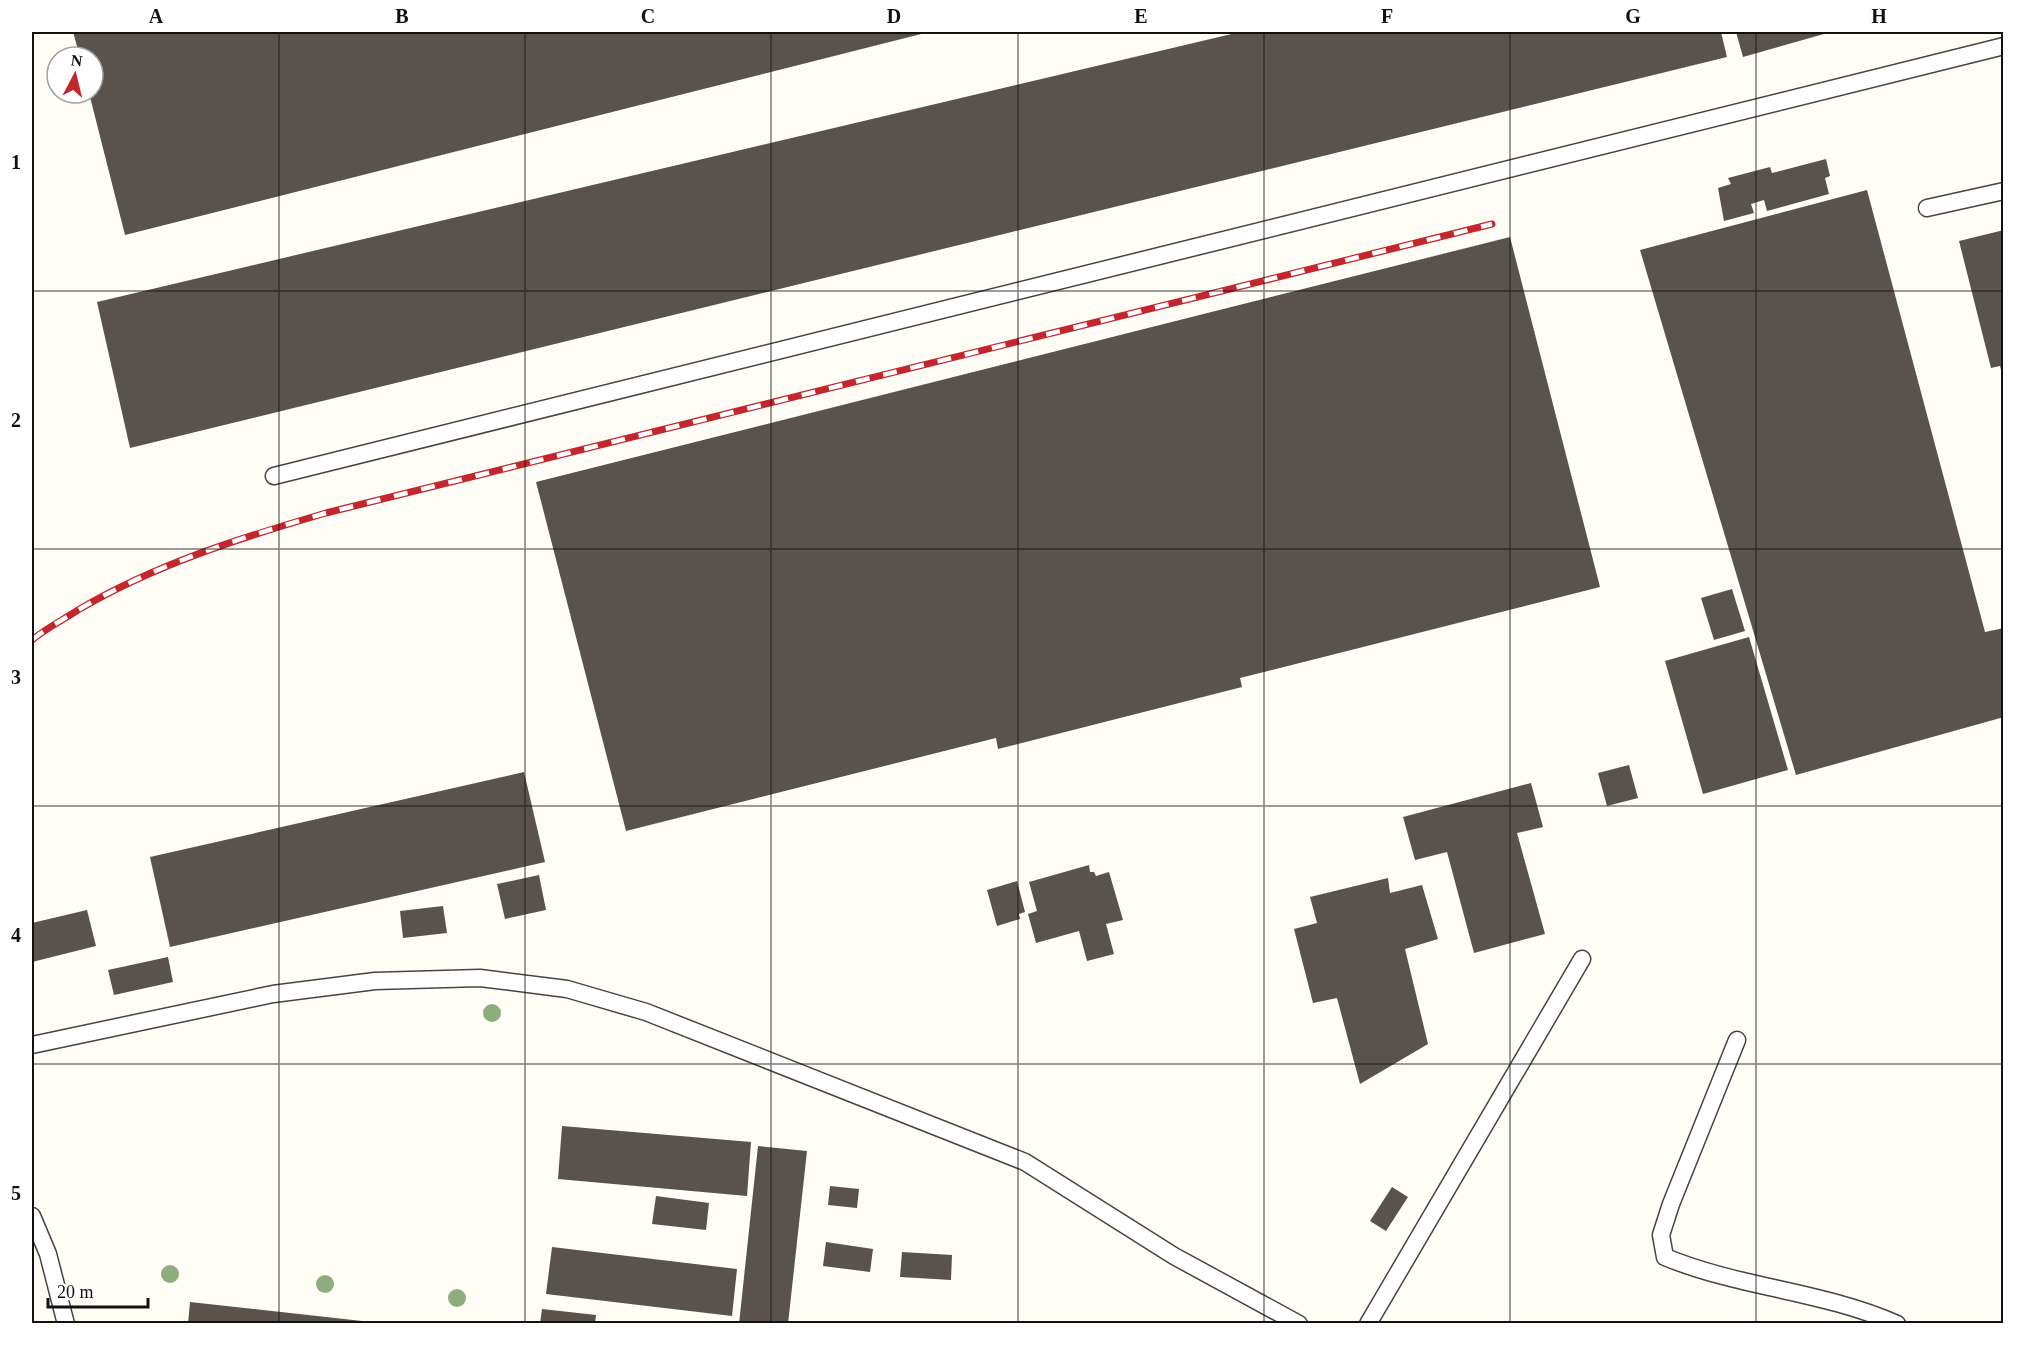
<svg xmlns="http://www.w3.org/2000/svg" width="2035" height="1355" viewBox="0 0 2035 1355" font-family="'Times New Roman',serif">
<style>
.building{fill:#5a524d}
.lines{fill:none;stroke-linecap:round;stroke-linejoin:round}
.service-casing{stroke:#444;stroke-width:19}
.service{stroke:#fff;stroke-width:16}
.rail-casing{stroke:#c4262e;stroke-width:7}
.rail{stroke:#fff;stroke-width:4.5;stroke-dasharray:14;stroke-linecap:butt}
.tree{fill:#8dad7f}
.grid{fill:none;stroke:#111;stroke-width:1.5;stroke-opacity:0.55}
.neatline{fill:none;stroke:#111;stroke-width:2}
.grid-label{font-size:20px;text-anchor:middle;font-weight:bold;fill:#111}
</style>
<rect width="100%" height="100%" fill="#fffdf5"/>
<g class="building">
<path d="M73 32H929L125 235 89 93H93V57H80Z"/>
<path d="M1240 32H1721L1727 57 130 448 97 302Z"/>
<path d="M1736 32H1831L1743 57Z"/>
<path d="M1826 159 1830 176 1825 178 1829 194 1767 211 1764 200 1751 204 1754 213 1724 221 1718 188 1731 184 1728 178 1770 167 1772 173Z"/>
<path d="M1867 190 1985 632 2004 628V717L1796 775 1640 250Z"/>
<path d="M2004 230V377H2003L2000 366 1991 368 1959 241Z"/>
<path d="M1510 237 1600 587 1240 678 1242 687 998 749 996 738 626 831 536 482Z"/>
<path d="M1732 589 1745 631 1714 640 1701 598Z"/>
<path d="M1749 637 1788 770 1703 794 1665 661Z"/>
<path d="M1629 765 1638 798 1607 806 1598 773Z"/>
<path d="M524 772 545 862 170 947 150 857Z"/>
<path d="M1531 783 1543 827 1517 833 1545 934 1474 953 1447 852 1415 860 1403 817Z"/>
<path d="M1089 865 1090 872H1094L1096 876 1109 872 1123 920 1106 924 1114 954 1087 961 1079 931 1036 943 1028 914 1037 911 1029 882Z"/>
<path d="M539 875 546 910 505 919 497 884Z"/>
<path d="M1388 878 1390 893 1422 885 1438 939 1405 949 1428 1044 1360 1084 1337 998 1313 1003 1294 929 1317 923 1310 897Z"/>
<path d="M1017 881 1025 912 1019 914 1020 919 997 926 987 890Z"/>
<path d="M443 906 447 933 403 938 400 911Z"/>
<path d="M87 910 96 946 32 962V923Z"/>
<path d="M168 957 173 982 114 995 108 970Z"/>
<path d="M562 1126 751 1142 747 1196 558 1179Z"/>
<path d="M758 1146 807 1151 788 1324H739Z"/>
<path d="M830 1186 859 1189 857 1208 828 1205Z"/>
<path d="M1392 1187 1408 1197 1386 1231 1370 1221Z"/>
<path d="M656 1196 709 1203 706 1230 652 1224Z"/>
<path d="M826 1242 873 1249 870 1272 823 1266Z"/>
<path d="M552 1247 737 1269 732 1316 546 1294Z"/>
<path d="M902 1252 952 1255 951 1280 900 1277Z"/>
<path d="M190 1302 371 1322V1324H188Z"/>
<path d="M542 1309 596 1315 595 1324H540Z"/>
</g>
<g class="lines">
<g class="service-casing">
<g id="service">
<path d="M1927 208 2004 191"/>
<path d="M274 476 2004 46"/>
<path d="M1737 1040 1671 1204 1661 1235 1665 1257C1740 1288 1823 1291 1897 1324"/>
<path d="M32 1045 273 994 375 981 480 978 567 989 646 1012 1025 1162 1174 1256 1299 1324"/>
<path d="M32 1216 48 1254 66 1324"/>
<path d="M1368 1324 1582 959"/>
</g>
</g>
<use href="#service" class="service"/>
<g class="rail-casing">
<path id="rail" d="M32 640C46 628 63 620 78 610 156 564 240 538 326 513L1492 224"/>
</g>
<use href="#rail" class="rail"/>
</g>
<g class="tree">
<circle cx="492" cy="1013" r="9"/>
<circle cx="170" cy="1274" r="9"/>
<circle cx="325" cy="1284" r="9"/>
<circle cx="457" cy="1298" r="9"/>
</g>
<path class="grid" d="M279 32V1324M525 32V1324M771 32V1324M1018 32V1324M1264 32V1324M1510 32V1324M1756 32V1324M32 291H2004M32 549H2004M32 806H2004M32 1064H2004"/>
<rect width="2035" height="1355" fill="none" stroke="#ffffff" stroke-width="66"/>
<g transform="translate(75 75) rotate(7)"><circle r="28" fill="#ffffff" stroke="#a0a0a0" stroke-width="1.5"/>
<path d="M0-4.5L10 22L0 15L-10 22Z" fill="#c4262e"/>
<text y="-9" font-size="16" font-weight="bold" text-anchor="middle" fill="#111111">N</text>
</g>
<path d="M48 1298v9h100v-9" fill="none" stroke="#111111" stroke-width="3"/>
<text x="57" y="1298" font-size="18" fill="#111111" stroke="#ffffff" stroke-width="4.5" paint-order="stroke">20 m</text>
<rect x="33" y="33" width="1969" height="1289" class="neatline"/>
<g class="grid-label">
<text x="156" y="23">A</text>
<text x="402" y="23">B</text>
<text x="648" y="23">C</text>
<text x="894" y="23">D</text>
<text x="1141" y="23">E</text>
<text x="1387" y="23">F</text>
<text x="1633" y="23">G</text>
<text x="1879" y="23">H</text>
<text x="16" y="169">1</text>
<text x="16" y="427">2</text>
<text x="16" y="684">3</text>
<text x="16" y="942">4</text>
<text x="16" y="1200">5</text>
</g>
</svg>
